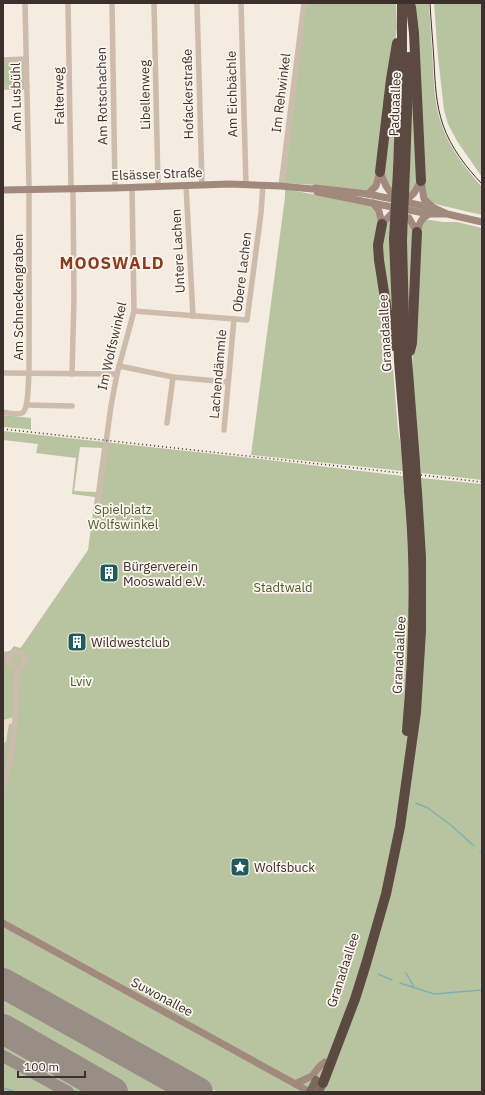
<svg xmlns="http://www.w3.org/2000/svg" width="485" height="1095" viewBox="0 0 485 1095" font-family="'IBM Plex Sans',sans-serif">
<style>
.green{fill:#b8c4a0;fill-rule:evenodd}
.plaza{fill:#ecdcc8}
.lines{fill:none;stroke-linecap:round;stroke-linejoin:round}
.stream{stroke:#7fb0b2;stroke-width:1.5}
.taxiway{stroke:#988e86;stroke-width:12}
.runway{stroke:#988e86;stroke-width:30}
.street{stroke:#cdbbac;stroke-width:5.5}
.secondary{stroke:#a18a7d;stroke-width:7}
.primary{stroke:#7d675c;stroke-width:8}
.highway{stroke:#5c4a42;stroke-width:10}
.tram{stroke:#3b302b;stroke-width:1}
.rail{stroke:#3b302b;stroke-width:1.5;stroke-dasharray:1 3;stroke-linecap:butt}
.highway-bridge{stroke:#5c4a42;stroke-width:10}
.labels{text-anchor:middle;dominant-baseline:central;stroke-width:3.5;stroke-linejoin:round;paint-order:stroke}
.street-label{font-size:13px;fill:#3b302b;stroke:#fbf5ee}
.park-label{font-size:13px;fill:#4a5a2e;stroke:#fbf5ee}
.poi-label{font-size:13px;fill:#3b302b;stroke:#fbf5ee;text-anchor:start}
.district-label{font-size:17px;font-weight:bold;letter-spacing:1px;fill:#8c3b22;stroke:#fbf5ee}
</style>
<rect width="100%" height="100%" fill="#f4ebe1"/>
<g class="green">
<path d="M306 3H396L397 28 377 178 369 191 316 185 284 183Z"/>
<path d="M415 3H429C430 25 432 46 433 68 434 87 435 107 442 126 450 149 466 169 482 187V215L435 204 426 198 423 166Z"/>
<path d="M434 3H482V177L457 141 448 124 444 110 438 57Z"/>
<path d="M398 54 392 192 384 174Z"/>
<path d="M24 60 25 85H3V61Z"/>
<path d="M412 62 417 183 408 196Z"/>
<path d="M285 189 365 204 371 206 374 208 379 219 377 265 392 355 398 430 403 460H402L403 471 251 455 285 197Z"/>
<path d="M391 217 393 333 380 251 385 224Z"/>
<path d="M425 220H430L443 222H457L482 228V480L421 473 420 462H418L412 381 413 346 421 224Z"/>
<path d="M408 221 413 232 410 332 405 262Z"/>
<path d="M3 415 31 418V430L27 429 3 427Z"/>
<path d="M3 431 251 458 403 476 404 491 422 492 421 478 482 484V1092H218L3 972V652L10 651 14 646 20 648 22 646 88 550 95 497 72 494 76 458 36 453 38 444 3 440ZM80 447 102 448 96 492 74 491Z"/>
<path d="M3 995 178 1092H75L3 1052Z"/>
<path d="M3 1058 64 1092H3Z"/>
</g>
<path class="plaza" d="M14 717V723L9 724 6 742 3 743V720Z"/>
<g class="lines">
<g class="stream">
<path d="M416 803 428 808 452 826 474 846"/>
<path d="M480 852 482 854"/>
<path d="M406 973 414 987"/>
<path d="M378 974 392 980"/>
<path d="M400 983 434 994 482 990"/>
<path d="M3 1088 16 1092"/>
</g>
<path class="taxiway" d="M3 1056 68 1092"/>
<g class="runway">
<path d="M3 983 198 1092"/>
<path d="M3 1029 113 1092"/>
</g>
<g class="street">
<path d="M68 3 71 184 73 194 74 298 72 374"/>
<path d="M112 3 115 188"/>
<path d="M154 3 158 186"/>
<path d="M197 3 202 185"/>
<path d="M241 3 246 185"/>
<path d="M3 60 26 59"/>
<path d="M3 87H27"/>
<path d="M186 185 193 316"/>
<path d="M281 186 304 3"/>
<path d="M134 311 247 320 261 213 263 185"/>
<path d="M119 366 173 377 228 382"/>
<path d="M3 373 117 374"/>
<path d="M27 405 72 406"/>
<path d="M3 412C8 413 17 415 22 413 29 410 28 381 29 373V185L25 3"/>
<path d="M167 423 173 377"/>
<path d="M224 430 234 319"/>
<path d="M97 509 111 406 117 374 134 311 132 187"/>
<circle cx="17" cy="660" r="8"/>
<path d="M3 787C9 766 14 743 15 720 17 703 16 685 17 668"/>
</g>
<g class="secondary">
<path d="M380 172 386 186 393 196"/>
<path d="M421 181 424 199 434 208"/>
<path d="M3 190 115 188 229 184 281 186 312 189 315 188 368 194 392 199"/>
<path d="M317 192 392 207"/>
<path d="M368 194 376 186 380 172"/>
<path d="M409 198 414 193 421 181"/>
<path d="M373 203 379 211 382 224"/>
<path d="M410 203 434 208 445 213"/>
<path d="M409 210 429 214H447L482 222"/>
<path d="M409 218 417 232"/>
<path d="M382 224 392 213"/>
<path d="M417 232C419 224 421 218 429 214"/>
<path d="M3 923 310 1092"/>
<path d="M295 1084 312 1076 320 1066 325 1062"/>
</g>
<g class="primary">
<path d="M310 1092 316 1080"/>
<path d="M319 1092 323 1083"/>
</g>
<g class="highway">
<path d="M411 7 414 33 421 181"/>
<path d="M398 169 402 63V3"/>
<path d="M405 169 409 57"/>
<path d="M380 172 391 79 397 43"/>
<path d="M382 224 378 245 379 260 391 337 394 346"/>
<path d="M394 239 399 361 407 460"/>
<path d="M402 240 404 321 415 462"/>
<path d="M410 351 412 343 417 232"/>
<path d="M407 731C414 651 417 571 409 491"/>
<path d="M323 1083 355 999 366 964 386 894 400 827 416 712 421 631V557L417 492"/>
</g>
<path class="tram" d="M430 3C431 23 433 42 434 61 435 83 436 105 443 125 451 148 466 167 482 184"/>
<g class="rail">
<path d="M3 429 401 473"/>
<path d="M421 475 482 482"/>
</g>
<g class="highway-bridge">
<path d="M394 239 398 169"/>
<path d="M402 240 405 169"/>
<path d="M407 460 409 491"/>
<path d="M415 462 417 492"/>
</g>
</g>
<defs>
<g id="building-square" transform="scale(1)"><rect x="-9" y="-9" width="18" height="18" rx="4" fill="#1f5a5e" stroke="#fbf5ee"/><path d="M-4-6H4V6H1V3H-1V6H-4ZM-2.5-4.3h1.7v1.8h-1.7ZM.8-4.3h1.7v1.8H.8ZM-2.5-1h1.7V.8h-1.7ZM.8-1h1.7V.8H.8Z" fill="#fff"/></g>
<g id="sight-square" transform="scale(1)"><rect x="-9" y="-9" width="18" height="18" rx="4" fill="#1f5a5e" stroke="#fbf5ee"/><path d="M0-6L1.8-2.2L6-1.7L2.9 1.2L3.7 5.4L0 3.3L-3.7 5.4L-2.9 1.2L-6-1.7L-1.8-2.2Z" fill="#fff"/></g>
</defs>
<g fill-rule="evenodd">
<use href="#building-square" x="109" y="573"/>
<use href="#building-square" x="77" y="642"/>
<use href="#sight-square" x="240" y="867"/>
</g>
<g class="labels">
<g class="street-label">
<text transform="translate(281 93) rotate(-83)">Im Rehwinkel</text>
<text transform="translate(188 94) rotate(-91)">Hofackerstraße</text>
<text transform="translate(232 94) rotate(-91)">Am Eichbächle</text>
<text transform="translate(145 95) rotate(-91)">Libellenweg</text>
<text transform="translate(59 96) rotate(-91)">Falterweg</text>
<text transform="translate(102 96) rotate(-91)">Am Rotschachen</text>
<text transform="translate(16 97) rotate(-91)">Am Lusbühl</text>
<text transform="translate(395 104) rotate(-88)">Paduaallee</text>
<text transform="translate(157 174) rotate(-2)">Elsässer Straße</text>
<text transform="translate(178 251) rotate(-93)">Untere Lachen</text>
<text transform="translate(242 272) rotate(-83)">Obere Lachen</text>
<text transform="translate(18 297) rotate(-90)">Am Schneckengraben</text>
<text transform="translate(385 333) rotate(-93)">Granadaallee</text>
<text transform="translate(112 346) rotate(-77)">Im Wolfswinkel</text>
<text transform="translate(218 374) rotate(-85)">Lachendämmle</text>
<text transform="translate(399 655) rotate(-87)">Granadaallee</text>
<text transform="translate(343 970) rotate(-72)">Granadaallee</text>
<text transform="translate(162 997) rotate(28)">Suwonallee</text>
</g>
<g class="park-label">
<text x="123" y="509">Spielplatz<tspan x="123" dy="15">Wolfswinkel</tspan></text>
<text x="283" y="587">Stadtwald</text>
<text x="81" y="681">Lviv</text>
</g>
<g class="poi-label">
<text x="123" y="566">Bürgerverein<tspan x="123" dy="15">Mooswald e.V.</tspan></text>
<text x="91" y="642">Wildwestclub</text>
<text x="254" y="867">Wolfsbuck</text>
</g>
<g class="district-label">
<text x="112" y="263">MOOSWALD</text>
</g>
</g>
<rect width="485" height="1095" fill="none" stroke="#3b302b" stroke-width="8"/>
<path d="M18 1071v6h67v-6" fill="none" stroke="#3b302b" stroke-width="2"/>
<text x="24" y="1071" font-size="12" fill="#3b302b" stroke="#fbf5ee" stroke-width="3" paint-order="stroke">100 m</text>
</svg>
